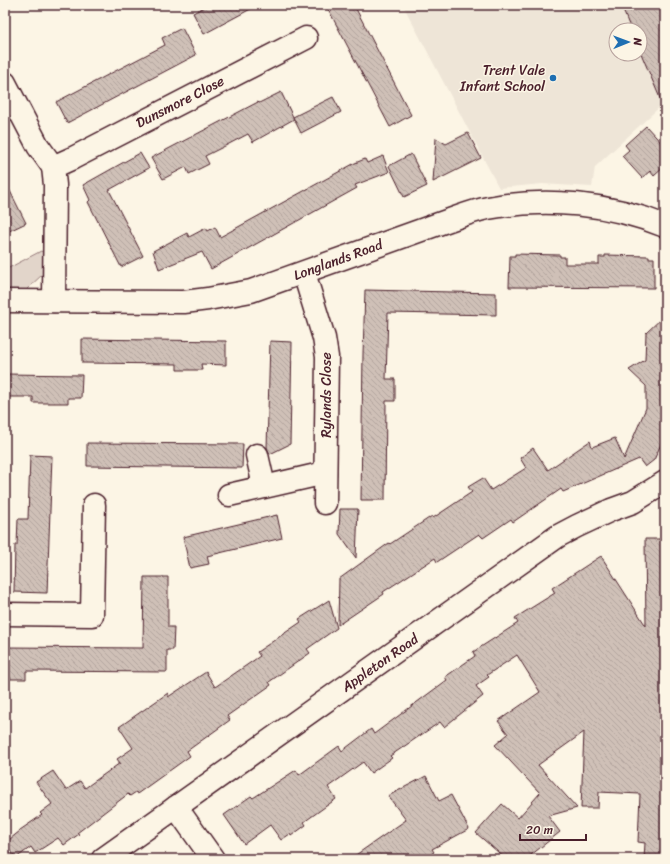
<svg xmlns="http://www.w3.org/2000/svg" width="670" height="864" viewBox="0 0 670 864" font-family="Sriracha,sans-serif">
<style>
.built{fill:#eee5d7;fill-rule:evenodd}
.green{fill:#e2d5ca;stroke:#967a7a}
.building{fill:url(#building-back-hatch);stroke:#4a1f2b}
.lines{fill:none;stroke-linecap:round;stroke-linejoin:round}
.minor-casing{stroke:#4a1f2b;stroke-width:25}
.minor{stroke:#fcf5e5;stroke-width:22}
.poi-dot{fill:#1f6fb2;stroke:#fcf5e5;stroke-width:1.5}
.labels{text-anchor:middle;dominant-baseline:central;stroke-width:3;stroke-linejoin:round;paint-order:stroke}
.poi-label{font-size:14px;fill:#4a1f2b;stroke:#fcf5e5;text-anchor:end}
.street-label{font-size:14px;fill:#4a1f2b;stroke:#fcf5e5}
</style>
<defs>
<pattern id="building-back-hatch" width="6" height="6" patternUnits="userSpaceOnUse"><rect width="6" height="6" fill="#cfc0b7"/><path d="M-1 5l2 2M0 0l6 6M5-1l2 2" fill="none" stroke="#b3a59e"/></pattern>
</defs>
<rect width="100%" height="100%" fill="#fcf5e5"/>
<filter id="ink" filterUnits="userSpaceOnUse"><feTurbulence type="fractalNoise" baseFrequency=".025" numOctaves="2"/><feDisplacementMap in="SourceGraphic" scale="8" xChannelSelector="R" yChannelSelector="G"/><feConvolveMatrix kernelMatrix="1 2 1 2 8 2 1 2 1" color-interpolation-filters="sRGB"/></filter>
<g filter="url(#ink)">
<path class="built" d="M403 5H665V102L595 167 592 187 542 184 499 188ZM616 30H640V54H616Z"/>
<path class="green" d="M41 251 44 253V273L26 290 5 291V270Z"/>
<g class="building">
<path d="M208 5H258L204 34 193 13Z"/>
<path d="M326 5H354L411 115 390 127Z"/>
<path d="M621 5H661L665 16V110L640 51V30H631Z"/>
<path d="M182 28 196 55 67 123 56 102 165 45 162 38Z"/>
<path d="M281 92 294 119 253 142 248 134 227 145 205 156 209 164 189 174 186 167 163 179 151 158 258 102 259 103Z"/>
<path d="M333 97 341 112 301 133 293 117Z"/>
<path d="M646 126 665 147V166L654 176 650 171 642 178 622 156 629 150 625 145Z"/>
<path d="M468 133 481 158 433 182 436 138 446 144Z"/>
<path d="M140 153 149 168 109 190 143 256 121 267 88 202 90 200 83 185Z"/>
<path d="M411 154 427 186 404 197 389 166Z"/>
<path d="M383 156 389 172 355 185 357 188 211 269 202 252 159 269 153 251 187 233 189 237 206 228 208 231 215 227 220 237 355 163 365 159 367 163Z"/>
<path d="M5 181 26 223 5 233Z"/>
<path d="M515 254 560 255V257H565V264H599V257H605V255L649 256V258H654V288L509 287 510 256H515Z"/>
<path d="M365 290 496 293V315L388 313 386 379H395V401H386L385 500H361L363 354Z"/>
<path d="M665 315V435L654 460 645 467 639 459 563 492 561 489 513 522 511 519 483 538 479 534 437 562 435 558 383 592 384 594 338 625 339 579 389 543 390 544 432 516 433 518 472 492 468 487 483 478 491 490 526 468 520 458 533 448 548 470 590 441 592 447 615 438 624 459 646 408V386L629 370 645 360 646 333Z"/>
<path d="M82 339 226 341V365L201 364 202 370H177V364L82 363Z"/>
<path d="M270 341 292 342 290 444 270 454 267 448Z"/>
<path d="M5 374 82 375 81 398H68V403H33V397H5Z"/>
<path d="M87 443 243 444 242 468 87 466Z"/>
<path d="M30 455 52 456 47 593 14 592 15 545H17L18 519H28Z"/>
<path d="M340 509H358L356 558 339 534Z"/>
<path d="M277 515 282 538 207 556 209 564 190 568 183 537Z"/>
<path d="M645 539H665V859H644L645 843 638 842 640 794 599 792 598 808H581L584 732 538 765 577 808 548 816 560 832 526 859H506L476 833 502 804 518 818 540 793 495 745 508 734 498 721 540 692 517 655 487 675 489 677 476 686 483 696 444 727 440 722 390 756 392 758 371 773 363 762 328 787 336 799 304 822 306 825 291 836 290 834 281 840 270 825 244 844 224 815 251 796 253 798 296 770 299 775 339 746 342 751 371 729 374 734 447 680 445 677 475 656 473 652 518 623 515 618 555 593 552 588 601 556 646 626Z"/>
<path d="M144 577H168V627H174L173 650H167V672L26 671V679H5V647L143 648Z"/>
<path d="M329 600 337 628 307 649 310 653 269 682 271 685 227 716 230 720 187 751 190 756 137 794 136 792 130 796 128 794 77 833 79 834 64 845 58 838 35 853 31 847 16 858 5 845V843L20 831V830L42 815 40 813 52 804 36 782 53 771 66 790 80 781 85 788 120 763 117 759 133 748 119 727 168 693V697L206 672 215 687 260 656 257 652 301 622 299 619Z"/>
<path d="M426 776 439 801 451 795 469 829 432 849 434 852 425 859H350L406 820 388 796Z"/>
</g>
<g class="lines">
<g class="minor-casing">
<g id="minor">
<path d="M5 83 38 146 53 167"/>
<path d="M304 273 324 338 327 357 325 503"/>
<path d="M5 301 184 302 208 299 251 291 455 218C466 214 477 210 488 208 547 197 609 203 665 226"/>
<path d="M54 301 55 185 53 167 73 158 306 38"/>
<path d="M257 455 264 486"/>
<path d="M229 495 325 473"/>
<path d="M5 614 92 615 94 505"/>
<path d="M176 807 213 859"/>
<path d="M103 859 558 536 577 526 611 510 633 502 665 482"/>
</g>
</g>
<use href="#minor" class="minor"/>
</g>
</g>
<circle class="poi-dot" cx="553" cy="78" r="4"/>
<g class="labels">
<g class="poi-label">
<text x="545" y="70">Trent Vale<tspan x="545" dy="16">Infant School</tspan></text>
</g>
<g class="street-label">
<text transform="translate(180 102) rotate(-27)">Dunsmore Close</text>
<text transform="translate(338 260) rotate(-20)">Longlands Road</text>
<text transform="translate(326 395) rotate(-90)">Rylands Close</text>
<text transform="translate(380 663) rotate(-35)">Appleton Road</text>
</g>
</g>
<rect width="670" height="864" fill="none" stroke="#fcf5e5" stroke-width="20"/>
<rect x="10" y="10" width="650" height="844" fill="none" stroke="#4a1f2b" stroke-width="1.5" filter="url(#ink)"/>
<g transform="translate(628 42) rotate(89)"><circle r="19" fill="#fcf5e5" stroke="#b59f9b"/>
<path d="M0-3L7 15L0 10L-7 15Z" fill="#1f6fb2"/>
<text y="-6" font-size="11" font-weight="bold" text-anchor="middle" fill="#4a1f2b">N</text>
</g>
<path d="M520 834v6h66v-6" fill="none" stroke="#4a1f2b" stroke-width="2"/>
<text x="526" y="834" font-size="12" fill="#4a1f2b" stroke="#fcf5e5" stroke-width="3" paint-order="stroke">20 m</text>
</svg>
